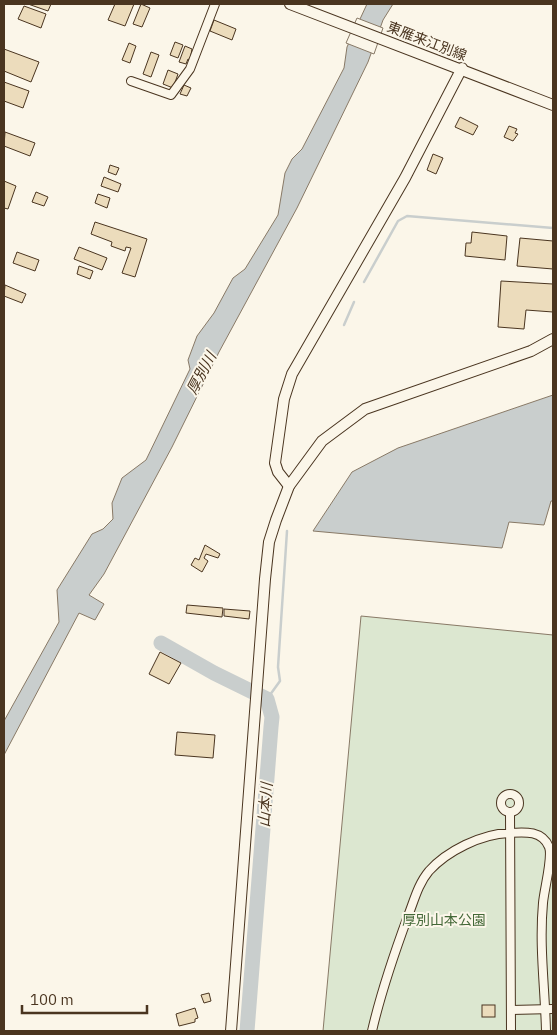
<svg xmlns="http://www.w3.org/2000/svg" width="557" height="1035" viewBox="0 0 557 1035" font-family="'IBM Plex Sans','Noto Sans JP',sans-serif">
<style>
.green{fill:#dce7d0;stroke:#887966}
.water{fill:#c9cecd;stroke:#887966}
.pier{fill:#fbf6e9;stroke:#887966}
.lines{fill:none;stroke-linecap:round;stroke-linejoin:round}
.stream{stroke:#c9cecd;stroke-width:2.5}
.river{stroke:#c9cecd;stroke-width:15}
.building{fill:#ecdcbc;stroke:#4a3520}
.street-casing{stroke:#4a3520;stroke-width:10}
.secondary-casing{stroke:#4a3520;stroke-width:12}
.street{stroke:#fbf6e9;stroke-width:8}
.secondary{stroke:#fbf6e9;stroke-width:10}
.labels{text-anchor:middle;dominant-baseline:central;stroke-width:4;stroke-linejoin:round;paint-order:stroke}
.street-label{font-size:14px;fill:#4a3520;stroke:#fbf6e9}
.park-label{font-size:14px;fill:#436837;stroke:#fbf6e9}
.water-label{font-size:15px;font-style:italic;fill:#4a3520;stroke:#fbf6e9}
</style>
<rect width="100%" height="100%" fill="#fbf6e9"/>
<path class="green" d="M361 616 553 635V1031H323Z"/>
<g class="water">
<path d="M367 4H393L383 20 368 62 297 208 219 352 172 447 104 574 89 595 104 604 95 620 79 613 4 755V721L59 622 57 590 92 534 103 529 113 519 112 503 122 478 146 460 190 369 188 360 197 336 214 313 233 278 245 269 278 215 285 173 292 159 302 149 344 68 347 47Z"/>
<path d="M553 395V501H551L544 525 509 522 502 548 313 531 352 472 398 448Z"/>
</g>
<path class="pier" d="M357 18 383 28 374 54 346 43Z"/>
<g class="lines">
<g class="stream">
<path d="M364 282 398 221 407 216 553 228"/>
<path d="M344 325 354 302"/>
<path d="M267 699 280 681 278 667 287 531"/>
</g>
<path class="river" d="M161 643 214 673 267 699 272 717 271 727 247 1031"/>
</g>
<g class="building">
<path d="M28 4H51L48 11Z"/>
<path d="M115 4H134L125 26 108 20Z"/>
<path d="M141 4 150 8 142 27 133 24Z"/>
<path d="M24 6 46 14 41 28 18 19Z"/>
<path d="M214 20 236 29 232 40 210 31Z"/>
<path d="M175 42 183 45 178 58 170 55Z"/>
<path d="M129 43 136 46 130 63 122 60Z"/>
<path d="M185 46 192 49 190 60 188 59 186 64 179 62Z"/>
<path d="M4 49 39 62 31 82 4 71Z"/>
<path d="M151 52 159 55 151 77 143 74Z"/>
<path d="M168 70 178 74 173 88 163 84Z"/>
<path d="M4 82 29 91 23 108 4 101Z"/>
<path d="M184 85 191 88 187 96 180 94Z"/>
<path d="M460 117 478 126 473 135 455 127Z"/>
<path d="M509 126 517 129 515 133 518 134 513 141 504 137Z"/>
<path d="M5 132 35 143 30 156 4 146Z"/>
<path d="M433 154 443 158 436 174 427 170Z"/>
<path d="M110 165 119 168 116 175 108 172Z"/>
<path d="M104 177 121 184 118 192 101 186Z"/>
<path d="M4 181 16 186 8 209 4 208Z"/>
<path d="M36 192 48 197 44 206 32 202Z"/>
<path d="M98 194 110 198 107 208 95 203Z"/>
<path d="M95 222 147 239 135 277 122 273 131 248 126 247 125 251 111 246 112 242 91 234Z"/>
<path d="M472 232 507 236 505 260 465 256 466 243H471Z"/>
<path d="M520 238 553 241V269L517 266Z"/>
<path d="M79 247 107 258 102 270 74 259Z"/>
<path d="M17 252 39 260 35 271 13 263Z"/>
<path d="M79 266 93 271 90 279 77 274Z"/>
<path d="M501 281 553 284V312L526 310 524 329 498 327Z"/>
<path d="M5 285 26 294 22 303 4 296Z"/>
<path d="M205 545 220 554 218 558 206 554 204 558 208 561 202 572 191 565 195 558 199 560Z"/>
<path d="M187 605 223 608 222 617 186 613Z"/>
<path d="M224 609 250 611 249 619 224 616Z"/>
<path d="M160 652 181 663 169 684 149 674Z"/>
<path d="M177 732 215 735 213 758 175 755Z"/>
<path d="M209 993 211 1001 204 1003 201 995Z"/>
<rect x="482" y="1005" width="13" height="12"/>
<path d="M195 1008 198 1018 195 1019V1022L179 1026 176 1014Z"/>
</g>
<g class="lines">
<g class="street-casing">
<g id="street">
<path d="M131 81 171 95 190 69 215 4"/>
<circle cx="510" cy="803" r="9"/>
<path d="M510 812 511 1031"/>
<path d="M511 1010 553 1009"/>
<path d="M372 1031C381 992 394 954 408 916 414 901 418 884 429 871 447 851 481 834 509 833 524 832 542 830 549 847 553 857 544 890 543 903 539 946 545 988 546 1031"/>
</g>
</g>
<g class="secondary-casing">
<g id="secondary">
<path d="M290 4 553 105"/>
<path d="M289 486 278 472 275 463 284 399 292 374 405 178 462 68"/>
<path d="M231 1031 265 579 269 542 276 520 289 486 322 441 365 409 531 351 553 339"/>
</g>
</g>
<use href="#street" class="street"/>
<use href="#secondary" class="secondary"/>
</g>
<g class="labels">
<g class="street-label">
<text transform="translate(427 41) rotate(21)">東雁来江別線</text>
</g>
<g class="park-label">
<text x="444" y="920">厚別山本公園</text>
</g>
<g class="water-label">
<text transform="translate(201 373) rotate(-62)">厚別川</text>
<text transform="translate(265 805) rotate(-86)">山本川</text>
</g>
</g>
<rect width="557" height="1035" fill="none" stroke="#4a3520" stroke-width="10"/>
<path d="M22 1005v8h125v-8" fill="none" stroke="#4a3520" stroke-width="2.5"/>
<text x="30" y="1005" font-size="15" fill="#4a3520" stroke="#fbf6e9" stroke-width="4" paint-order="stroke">100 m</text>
</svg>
